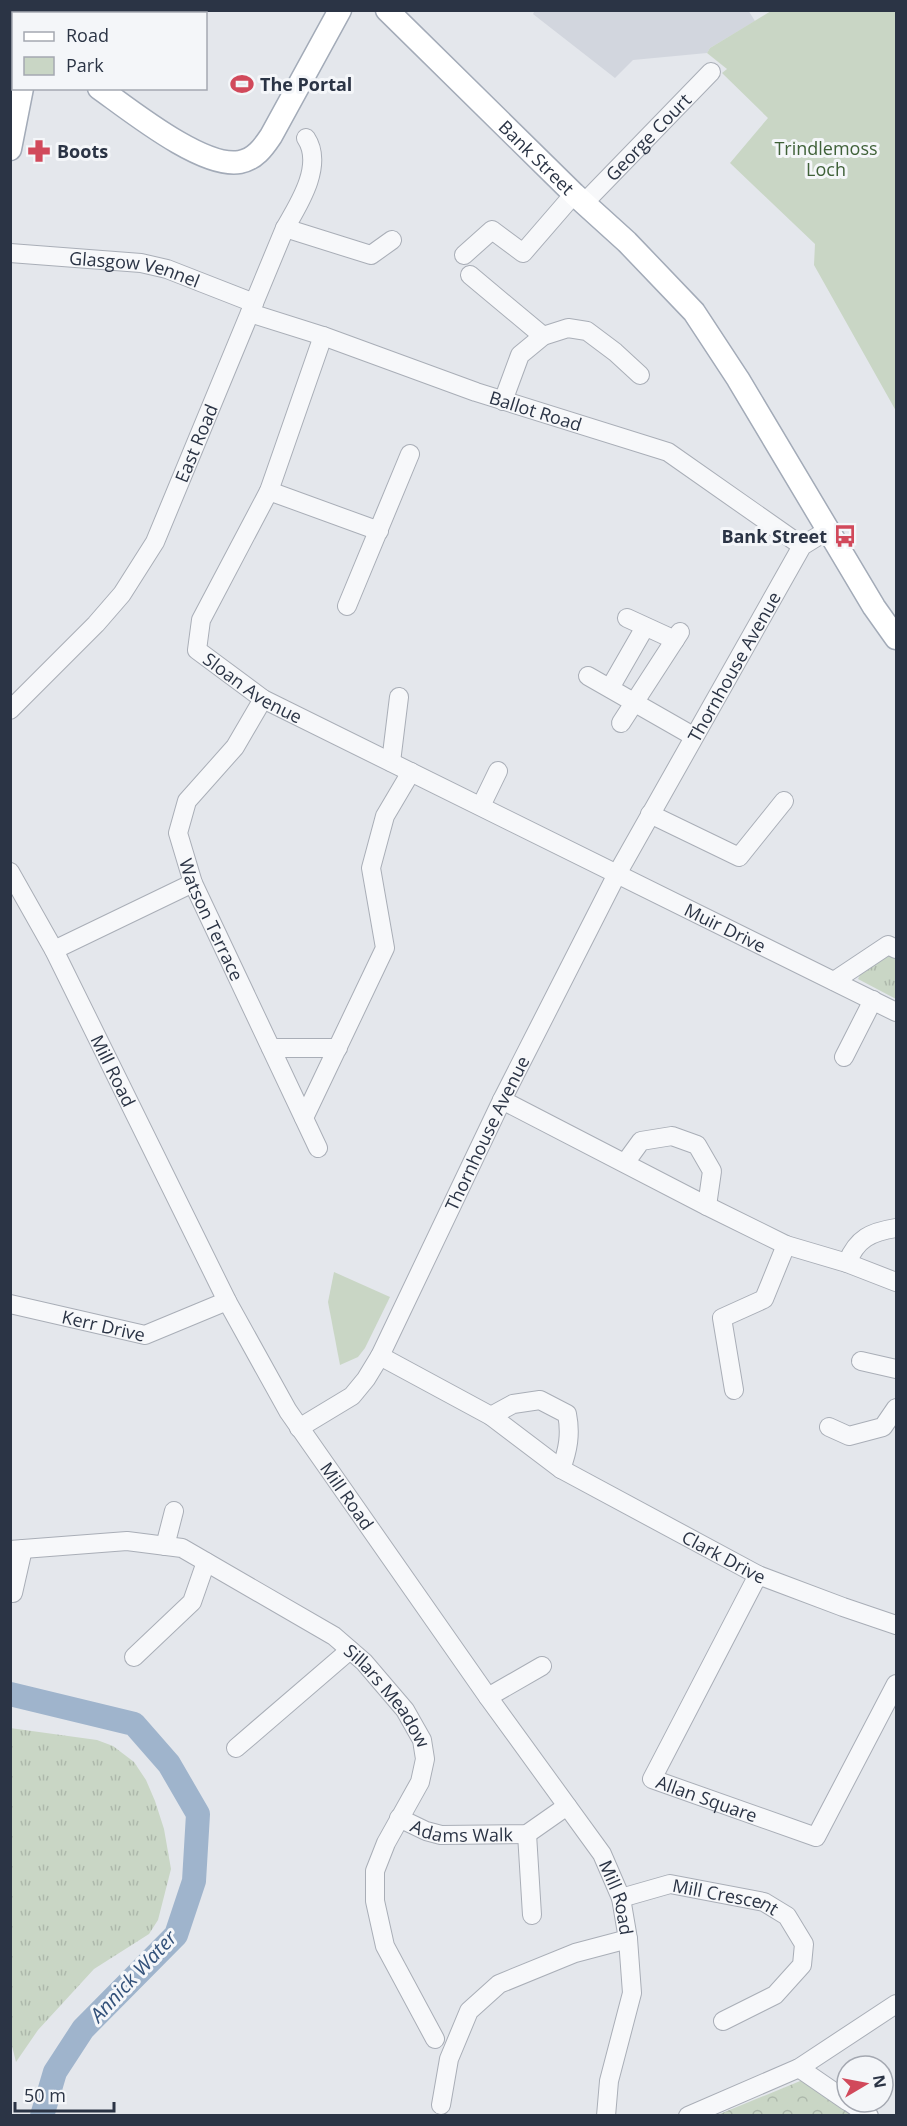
<svg xmlns="http://www.w3.org/2000/svg" width="907" height="2126" viewBox="0 0 907 2126" font-family="'Open Sans',sans-serif">
<style>
.built{fill:#d2d6de}
.grass{fill:url(#grass-tufts)}
.forest{fill:url(#forest-crowns)}
.green{fill:#c9d6c5}
.lines{fill:none;stroke-linecap:round;stroke-linejoin:round}
.river{stroke:#9fb4cc;stroke-width:24}
.minor-casing{stroke:#a9aeb7;stroke-width:20}
.major-casing{stroke:#a3abb8;stroke-width:25}
.minor{stroke:#f7f8fa;stroke-width:18}
.major{stroke:#fff;stroke-width:22}
.labels{text-anchor:middle;dominant-baseline:central;stroke-width:6;stroke-linejoin:round;paint-order:stroke}
.poi-label{font-size:18px;font-weight:bold;fill:#2b3445;stroke:#f4f6f9;text-anchor:start}
.street-label{font-size:18px;fill:#2b3445;stroke:#f4f6f9}
.park-label{font-size:18px;fill:#3f6138;stroke:#f4f6f9}
.water-label{font-size:20px;font-style:italic;fill:#34527a;stroke:#f4f6f9}
</style>
<defs>
<pattern id="grass-tufts" width="24" height="20" patternUnits="userSpaceOnUse" patternTransform="scale(1.5)"><rect width="24" height="20" fill="#c9d6c5"/><path d="M3 7l-1-3M5 7V3M7 7l1-3M15 17l-1-3M17 17v-4M19 17l1-3" fill="none" stroke="#adb8ab"/></pattern>
<pattern id="forest-crowns" width="20" height="18" patternUnits="userSpaceOnUse" patternTransform="scale(1.5)"><rect width="20" height="18" fill="#c9d6c5"/><path d="M2 6a3 3 0 1 1 6 0M12 15a3 3 0 1 1 6 0" fill="none" stroke="#adb8ab"/></pattern>
</defs>
<rect width="100%" height="100%" fill="#e4e7ec"/>
<path class="built" d="M535 10H748L755 21 710 48 707 53 633 60 615 78 533 14Z"/>
<g class="grass">
<path d="M889 953 896 956V999L858 979 864 967Z"/>
<path d="M10 1728 97 1740 113 1746 134 1762 146 1780 155 1801 164 1829 171 1869 158 1920 149 1934 94 1969 38 2030 16 2062 10 2038Z"/>
</g>
<path class="forest" d="M805 2079 862 2116H715Z"/>
<g class="green">
<path d="M771 11H896V411L814 265 815 244 730 163 768 118 722 73 727 69 707 53 710 48Z"/>
<path d="M334 1272 390 1297 365 1348 358 1357 340 1365 328 1302Z"/>
</g>
<g class="lines">
<path class="river" d="M10 1694 134 1724 169 1764 198 1814 194 1881 176 1935 83 2029 55 2072 42 2116"/>
<g class="minor-casing">
<g id="minor">
<path d="M29 14V10"/>
<path id="s1" d="M584 203 711 72"/>
<path d="M285 228 371 255 392 240"/>
<path id="s2" d="M10 253 141 263 167 269 254 303"/>
<path d="M464 255 492 230 523 253 574 194"/>
<path d="M470 275 543 336"/>
<path id="s3" d="M250 313 323 336 476 392 668 452 802 546"/>
<path id="s4" d="M323 336 269 491 201 620 197 650 263 699 896 1012"/>
<path d="M503 401 520 355 543 336 568 328 587 331 615 352 640 375"/>
<path d="M269 491 379 531"/>
<path d="M347 606 410 454"/>
<path d="M627 618 675 640"/>
<path d="M588 676 693 736"/>
<path d="M610 688 645 627"/>
<path id="s5" d="M263 699 235 747 187 801 178 833 193 883 318 1148"/>
<path id="s6" d="M10 710 96 624 122 594 155 542 285 228C299 204 324 165 306 138"/>
<path d="M621 723 680 632"/>
<path d="M391 762 399 697"/>
<path d="M481 806 498 771"/>
<path d="M650 814 739 857 784 801"/>
<path id="s7" d="M10 872 54 950 227 1301 288 1411 488 1697 602 1854 621 1898 628 1939 632 1993 609 2081 606 2116"/>
<path d="M54 950 193 883"/>
<path d="M834 981 888 945 896 949"/>
<path d="M271 1048H338"/>
<path d="M844 1057 873 1000"/>
<path d="M502 1100 707 1206 786 1245 847 1263 896 1282"/>
<path d="M304 1118 385 948 371 868 385 816 411 772"/>
<path d="M625 1163 641 1141 672 1136 697 1145 712 1171 707 1206"/>
<path d="M847 1263C857 1238 871 1232 896 1228"/>
<path id="s8" d="M10 1304 145 1335 227 1301"/>
<path id="s9" d="M380 1356 491 1416 561 1469 758 1575 843 1607 896 1625"/>
<path d="M861 1361 896 1369"/>
<path d="M734 1390 722 1318 764 1299 786 1245"/>
<path d="M491 1416 513 1404 540 1400 567 1414C571 1434 568 1450 561 1469"/>
<path d="M829 1427 849 1436 883 1427 896 1408"/>
<path id="s10" d="M299 1428 352 1396 366 1379 380 1356 502 1100 617 874 802 546 828 530"/>
<path d="M165 1546 174 1511"/>
<path id="s11" d="M10 1550 127 1541 182 1548 334 1636 364 1662 405 1710 422 1740 425 1759 420 1782 386 1843 375 1871V1901L385 1946 435 2039"/>
<path id="s12" d="M758 1575 652 1779 816 1837 896 1684"/>
<path d="M13 1593 23 1549"/>
<path d="M134 1657 192 1602 206 1562"/>
<path d="M488 1697 542 1666"/>
<path d="M236 1748 350 1650"/>
<path id="s13" d="M399 1818 426 1831 441 1835 527 1834 567 1806"/>
<path d="M527 1834 532 1915"/>
<path id="s14" d="M621 1898 670 1884 764 1902 787 1916 804 1944 802 1965 775 1995 723 2021"/>
<path d="M799 2068 847 2101"/>
<path d="M849 2102 869 2116"/>
<path d="M441 2105 449 2059 469 2011 499 1984 575 1953 628 1939"/>
<path d="M688 2116 799 2068 896 2004"/>
</g>
</g>
<g class="major-casing">
<g id="major">
<path id="s15" d="M387 10 574 194 627 242 694 312 738 379 874 607 896 638"/>
<path d="M99 88C130 110 203 169 240 162 255 159 263 148 271 136L340 10"/>
<path d="M10 149 22 88"/>
</g>
</g>
<use href="#minor" class="minor"/>
<use href="#major" class="major"/>
</g>
<defs>
<g id="stadium-bare" transform="scale(1.8)"><path d="M0-5a6.5 5 0 1 0 0 10a6.5 5 0 1 0 0-10ZM-3.5-1.8h7v3.6h-7Z" fill="#d1495b" stroke="#f4f6f9" stroke-width="2.5" paint-order="stroke"/></g>
<g id="pharmacy-bare" transform="scale(1.8)"><path d="M-2-6h4v4h4v4h-4v4h-4v-4h-4v-4h4Z" fill="#d1495b" stroke="#f4f6f9" stroke-width="2.5" paint-order="stroke"/></g>
<g id="bus-bare" transform="scale(1.8)"><path d="M-5-6H5V4H4V6H2V4H-2V6H-4V4H-5ZM-3.5-4V0h7V-4ZM-3.5 1.2v1.5H-2V1.2ZM2 1.2v1.5H3.5V1.2Z" fill="#d1495b" stroke="#f4f6f9" stroke-width="2.5" paint-order="stroke"/></g>
</defs>
<g fill-rule="evenodd">
<use href="#stadium-bare" x="242" y="84"/>
<use href="#pharmacy-bare" x="39" y="151"/>
<use href="#bus-bare" x="845" y="536"/>
</g>
<g class="labels">
<g class="poi-label">
<text x="260" y="84">The Portal</text>
<text x="57" y="151">Boots</text>
<text x="827" y="536" text-anchor="end">Bank Street</text>
</g>
<g class="street-label">
<text stroke="none"><textPath href="#s1" startOffset="92">George Court</textPath></text>
<text stroke="none"><textPath href="#s15" startOffset="210">Bank Street</textPath></text>
<text stroke="none"><textPath href="#s2" startOffset="126">Glasgow Vennel</textPath></text>
<text stroke="none"><textPath href="#s3" startOffset="302">Ballot Road</textPath></text>
<text stroke="none"><textPath href="#s6" startOffset="330">East Road</textPath></text>
<text stroke="none"><textPath href="#s10" startOffset="886">Thornhouse Avenue</textPath></text>
<text stroke="none"><textPath href="#s4" startOffset="408">Sloan Avenue</textPath></text>
<text stroke="none"><textPath href="#s5" startOffset="254">Watson Terrace</textPath></text>
<text stroke="none"><textPath href="#s4" startOffset="938">Muir Drive</textPath></text>
<text stroke="none"><textPath href="#s7" startOffset="224">Mill Road</textPath></text>
<text stroke="none"><textPath href="#s10" startOffset="358">Thornhouse Avenue</textPath></text>
<text stroke="none"><textPath href="#s8" startOffset="96">Kerr Drive</textPath></text>
<text stroke="none"><textPath href="#s7" startOffset="710">Mill Road</textPath></text>
<text stroke="none"><textPath href="#s9" startOffset="399">Clark Drive</textPath></text>
<text stroke="none"><textPath href="#s11" startOffset="429">Sillars Meadow</textPath></text>
<text stroke="none"><textPath href="#s12" startOffset="288">Allan Square</textPath></text>
<text stroke="none"><textPath href="#s13" startOffset="66">Adams Walk</textPath></text>
<text stroke="none"><textPath href="#s7" startOffset="1196">Mill Road</textPath></text>
<text stroke="none"><textPath href="#s14" startOffset="108">Mill Crescent</textPath></text>
</g>
<g class="park-label">
<text x="826" y="148">Trindlemoss<tspan x="826" dy="21">Loch</tspan></text>
</g>
<g class="water-label">
<text transform="translate(133 1976) rotate(-47)">Annick Water</text>
</g>
</g>
<rect width="907" height="2126" fill="none" stroke="#2b3445" stroke-width="24"/>
<rect x="12" y="12" width="195" height="78" fill="#f4f6f9" stroke="#a4a8b1" stroke-width="1.5"/>
<rect x="24" y="32" width="30" height="9" fill="#ffffff" stroke="#a4a8b1" stroke-width="1.5"/>
<text x="66" y="42" font-size="18" fill="#2b3445">Road</text>
<rect x="24" y="57" width="30" height="18" fill="#c9d6c5" stroke="#a4a8b1" stroke-width="1.5"/>
<text x="66" y="72" font-size="18" fill="#2b3445">Park</text>
<g transform="translate(865 2084) rotate(80)"><circle r="28" fill="#f4f6f9" stroke="#a4a8b1" stroke-width="1.5"/>
<path d="M0-4.5L10 22L0 15L-10 22Z" fill="#d1495b"/>
<text y="-9" font-size="16" font-weight="bold" text-anchor="middle" fill="#2b3445">N</text>
</g>
<path d="M15 2102v9h99v-9" fill="none" stroke="#2b3445" stroke-width="3"/>
<text x="24" y="2102" font-size="18" fill="#2b3445" stroke="#f4f6f9" stroke-width="4.5" paint-order="stroke">50 m</text>
</svg>
